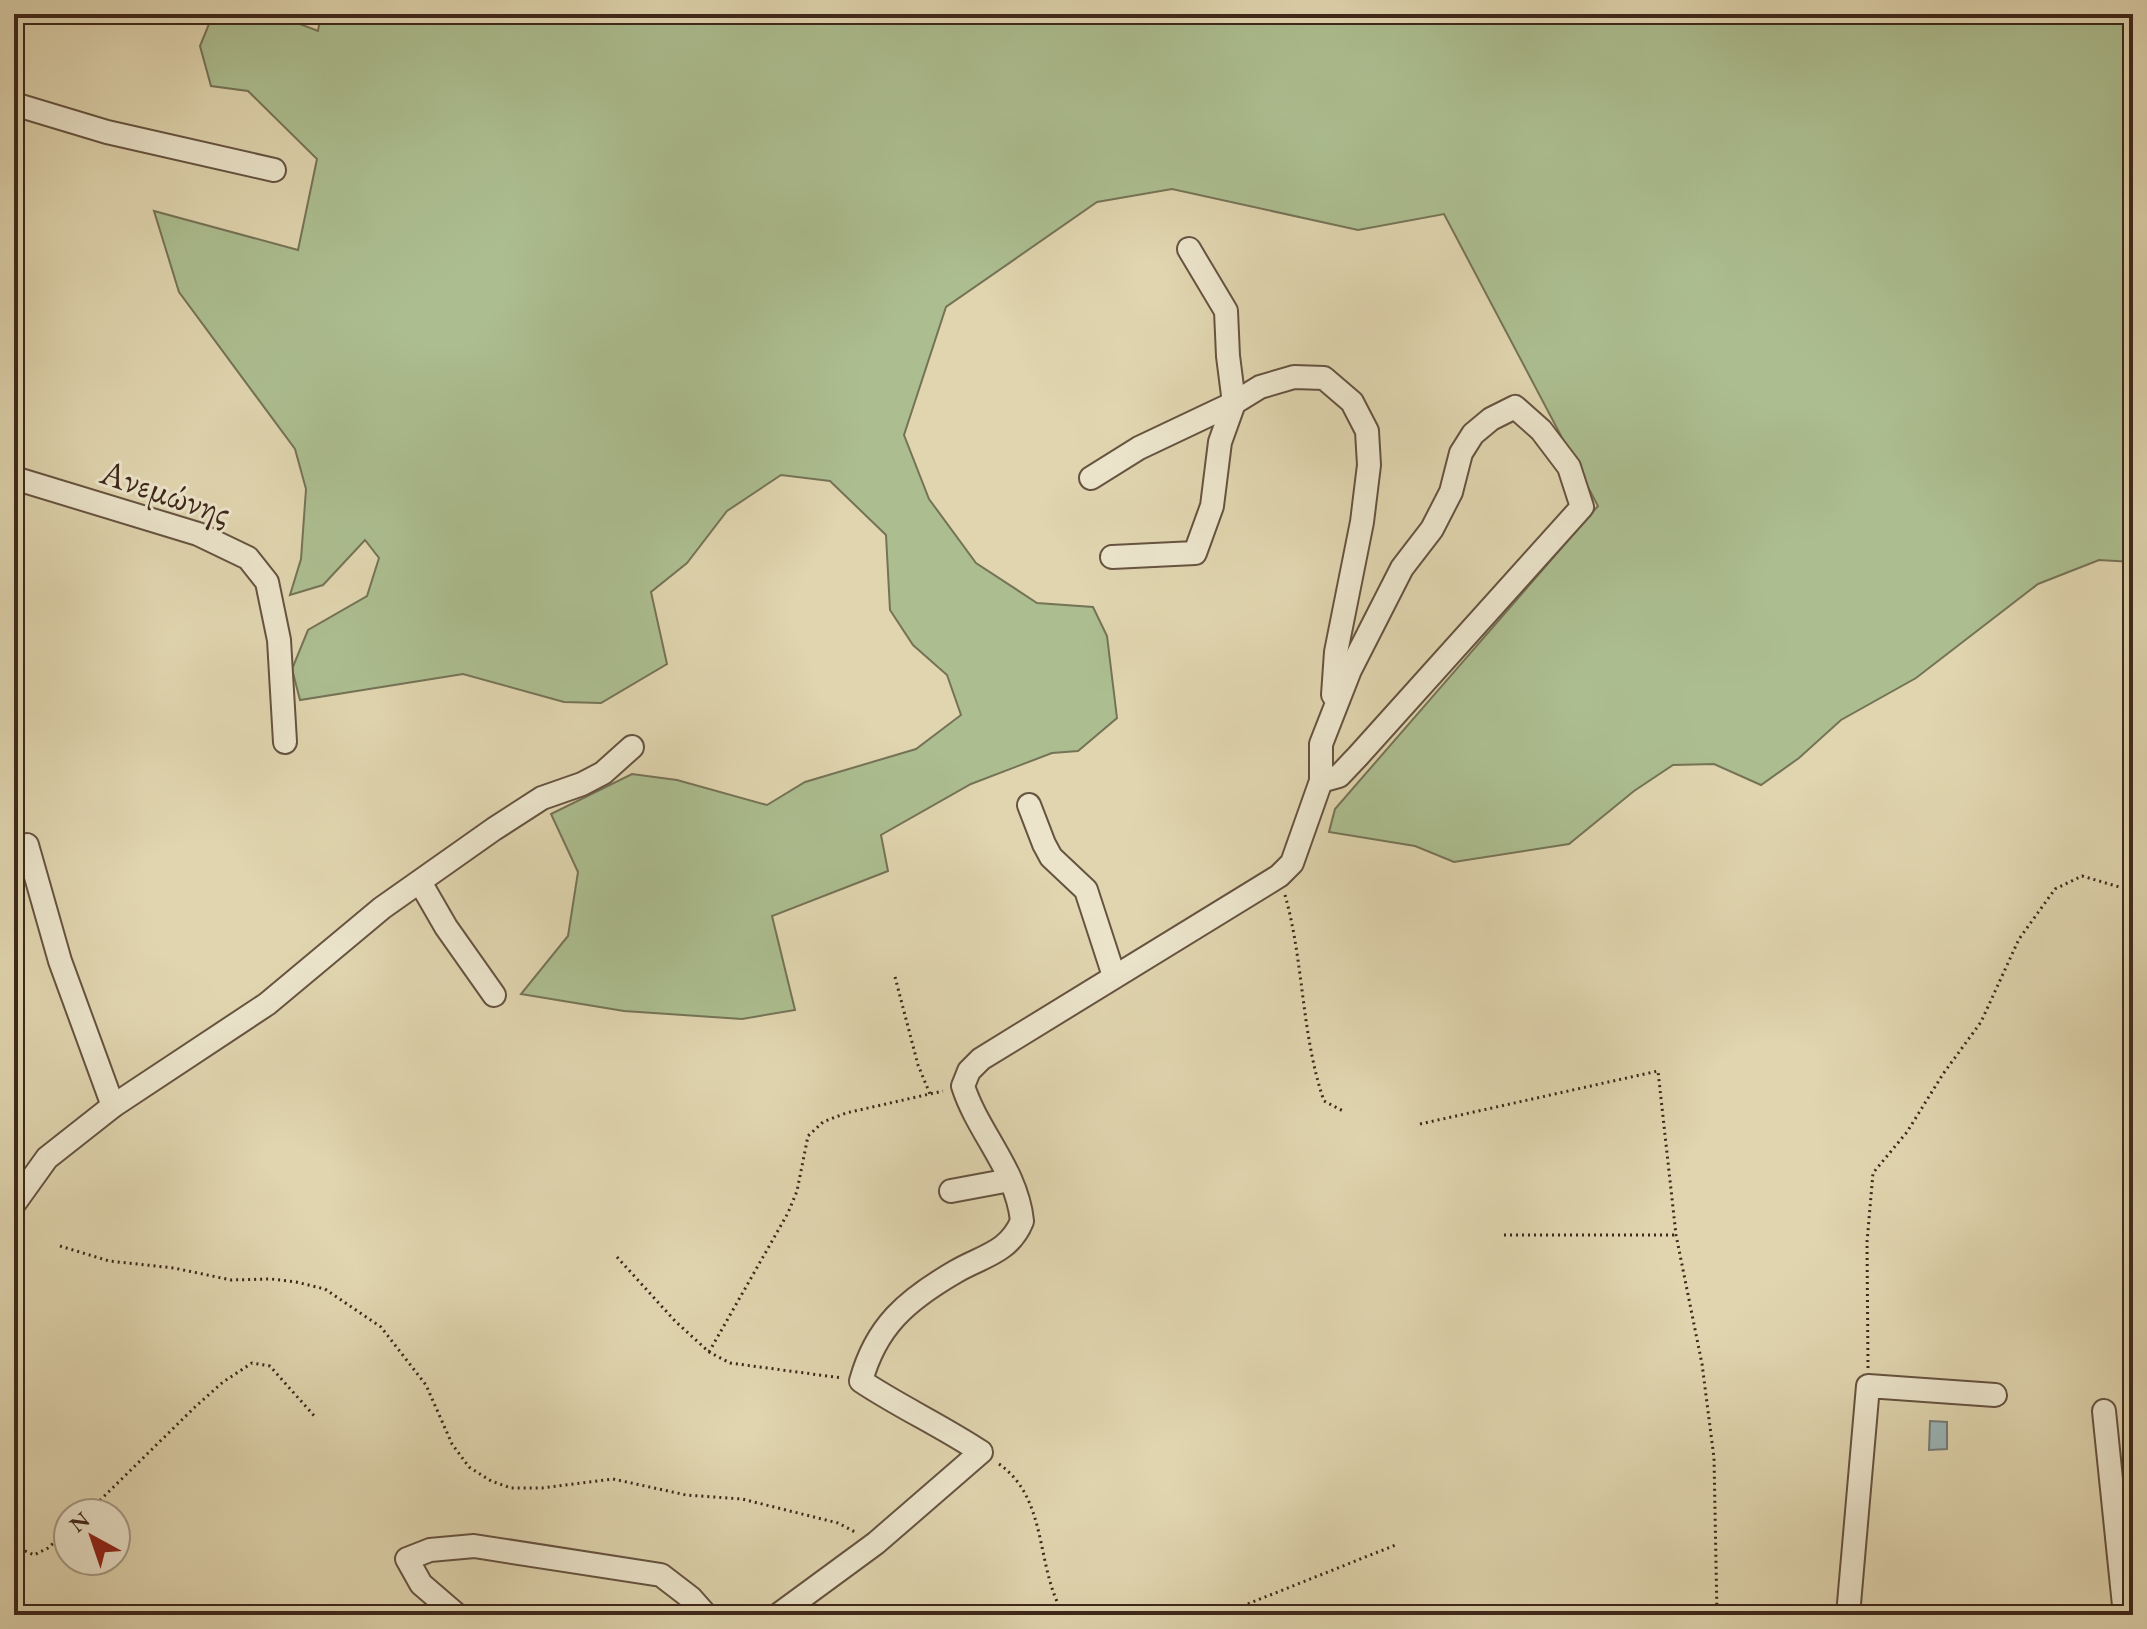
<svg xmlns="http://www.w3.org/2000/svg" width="2147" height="1629" viewBox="0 0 2147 1629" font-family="'EB Garamond',serif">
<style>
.green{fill:#acbe90;stroke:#757356;stroke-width:2}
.water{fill:#9ab5b7;stroke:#757d79;stroke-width:2}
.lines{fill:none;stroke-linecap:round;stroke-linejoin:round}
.minor-casing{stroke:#665340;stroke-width:26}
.path{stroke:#3e281b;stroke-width:3;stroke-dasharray:2 4;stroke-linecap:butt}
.minor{stroke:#ebe4cb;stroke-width:22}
.labels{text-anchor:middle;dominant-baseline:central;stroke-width:6;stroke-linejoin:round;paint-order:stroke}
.street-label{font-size:36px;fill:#3e281b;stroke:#ebe4cb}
</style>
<rect width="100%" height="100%" fill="#e0d5af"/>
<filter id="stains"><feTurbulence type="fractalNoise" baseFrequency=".0025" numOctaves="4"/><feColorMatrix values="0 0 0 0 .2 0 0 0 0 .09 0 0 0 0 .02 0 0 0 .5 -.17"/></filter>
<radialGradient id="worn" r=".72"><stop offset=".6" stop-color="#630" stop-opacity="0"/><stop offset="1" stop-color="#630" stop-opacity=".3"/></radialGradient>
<path class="green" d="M213 14H273L318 31 321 14H2133V562L2099 560 2038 584 1916 678 1841 720 1799 758 1761 785 1714 764 1673 765 1634 791 1569 844 1454 862 1415 846 1329 832 1335 809 1598 506 1444 214 1358 230 1172 189 1097 202 946 307 904 435 929 499 976 563 1037 603 1093 607 1107 636 1117 718 1078 751 1052 753 971 784 881 835 888 871 772 916 795 1010 742 1019 624 1011 521 994 568 936 578 872 551 814 632 774 677 780 767 805 805 782 916 749 961 715 947 675 913 645 890 610 886 535 830 481 781 475 727 511 687 563 651 592 667 664 601 703 564 702 463 674 300 700 292 669 308 630 367 596 379 558 365 540 323 585 290 595 301 559 306 489 295 449 179 292 154 211 298 250 317 159 248 91 211 86 200 46Z"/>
<path class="water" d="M1930 1421 1947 1422V1449L1929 1450Z"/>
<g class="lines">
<g class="minor-casing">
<g id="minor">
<path d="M14 104 107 132 274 170"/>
<path d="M14 478 198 534 248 558 267 582 279 640 285 742"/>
<path d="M1091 478 1139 448 1234 403 1228 356 1226 311 1189 249"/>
<path d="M1112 557 1195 553 1212 506 1220 442 1234 403 1260 387 1294 377 1324 378 1352 402 1367 431 1369 465 1362 522 1336 652 1333 695"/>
<path d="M1029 805 1044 844 1051 857 1086 890 1114 976"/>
<path d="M27 845 60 961 113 1106"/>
<path d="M420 882 446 927 494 995"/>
<path d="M951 1191 1010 1180"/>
<path d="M14 1204 47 1158 113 1106 267 1004 382 908 494 829 542 798 582 784 603 773 632 747"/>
<path d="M2104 1411 2125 1615"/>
<path d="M457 1615 421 1584 407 1559 430 1550 474 1546 661 1575 691 1598 706 1615"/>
<path d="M778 1615 876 1543 981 1452C942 1426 900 1407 861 1381 876 1326 907 1300 955 1272 982 1256 1009 1253 1022 1221 1017 1170 978 1133 963 1086L969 1071 981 1059 1279 876 1292 863 1321 781V744L1350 670 1402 568 1432 529 1451 492 1461 453 1473 434 1491 419 1515 407 1541 430 1569 467 1582 507 1358 756 1339 776 1321 781"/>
<path d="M1848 1615 1868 1386 1995 1395"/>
</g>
</g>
<g class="path">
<path d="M1285 895C1304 962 1301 1034 1324 1101L1345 1112"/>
<path d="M895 977 918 1065 930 1094"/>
<path d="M1420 1124 1658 1071 1676 1235 1702 1364 1714 1458 1717 1615"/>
<path d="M1504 1235H1676"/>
<path d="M60 1246 109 1261 174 1268 231 1280 271 1279 296 1282 325 1289 381 1327 426 1385 452 1444 469 1467 491 1481 511 1488H542L613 1479 686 1495 742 1499 838 1523 855 1532"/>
<path d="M617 1257 675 1321 709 1352 730 1363 842 1378"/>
<path d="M709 1352 788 1213 797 1191 808 1136 823 1122 846 1113 943 1091"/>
<path d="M1868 1368 1867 1242 1873 1173 1907 1132 1943 1074 1981 1022 2019 939 2055 889 2082 876 2133 891"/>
<path d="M999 1464C1049 1499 1035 1568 1064 1615"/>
<path d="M87 1513 195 1407 223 1382 252 1363 270 1366 316 1418"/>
<path d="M14 1546 34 1555 48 1548 68 1530"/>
<path d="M1220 1615 1398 1544"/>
</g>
<use href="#minor" class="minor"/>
</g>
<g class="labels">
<g class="street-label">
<text transform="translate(166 492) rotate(19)">Ανεμώνης</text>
</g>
</g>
<rect width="2147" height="1629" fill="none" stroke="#e0d5af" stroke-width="48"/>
<rect x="16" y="16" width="2115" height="1597" fill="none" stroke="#3e281b" stroke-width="4"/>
<rect x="24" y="24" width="2099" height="1581" fill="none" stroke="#3e281b" stroke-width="2"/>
<g transform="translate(92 1537) rotate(320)"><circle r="38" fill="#ebe4cb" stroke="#a69985" stroke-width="2"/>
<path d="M0-6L14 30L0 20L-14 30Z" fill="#8f2418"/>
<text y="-12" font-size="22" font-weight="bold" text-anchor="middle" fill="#3e281b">N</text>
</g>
<rect width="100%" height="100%" filter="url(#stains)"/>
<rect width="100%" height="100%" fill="url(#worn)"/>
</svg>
